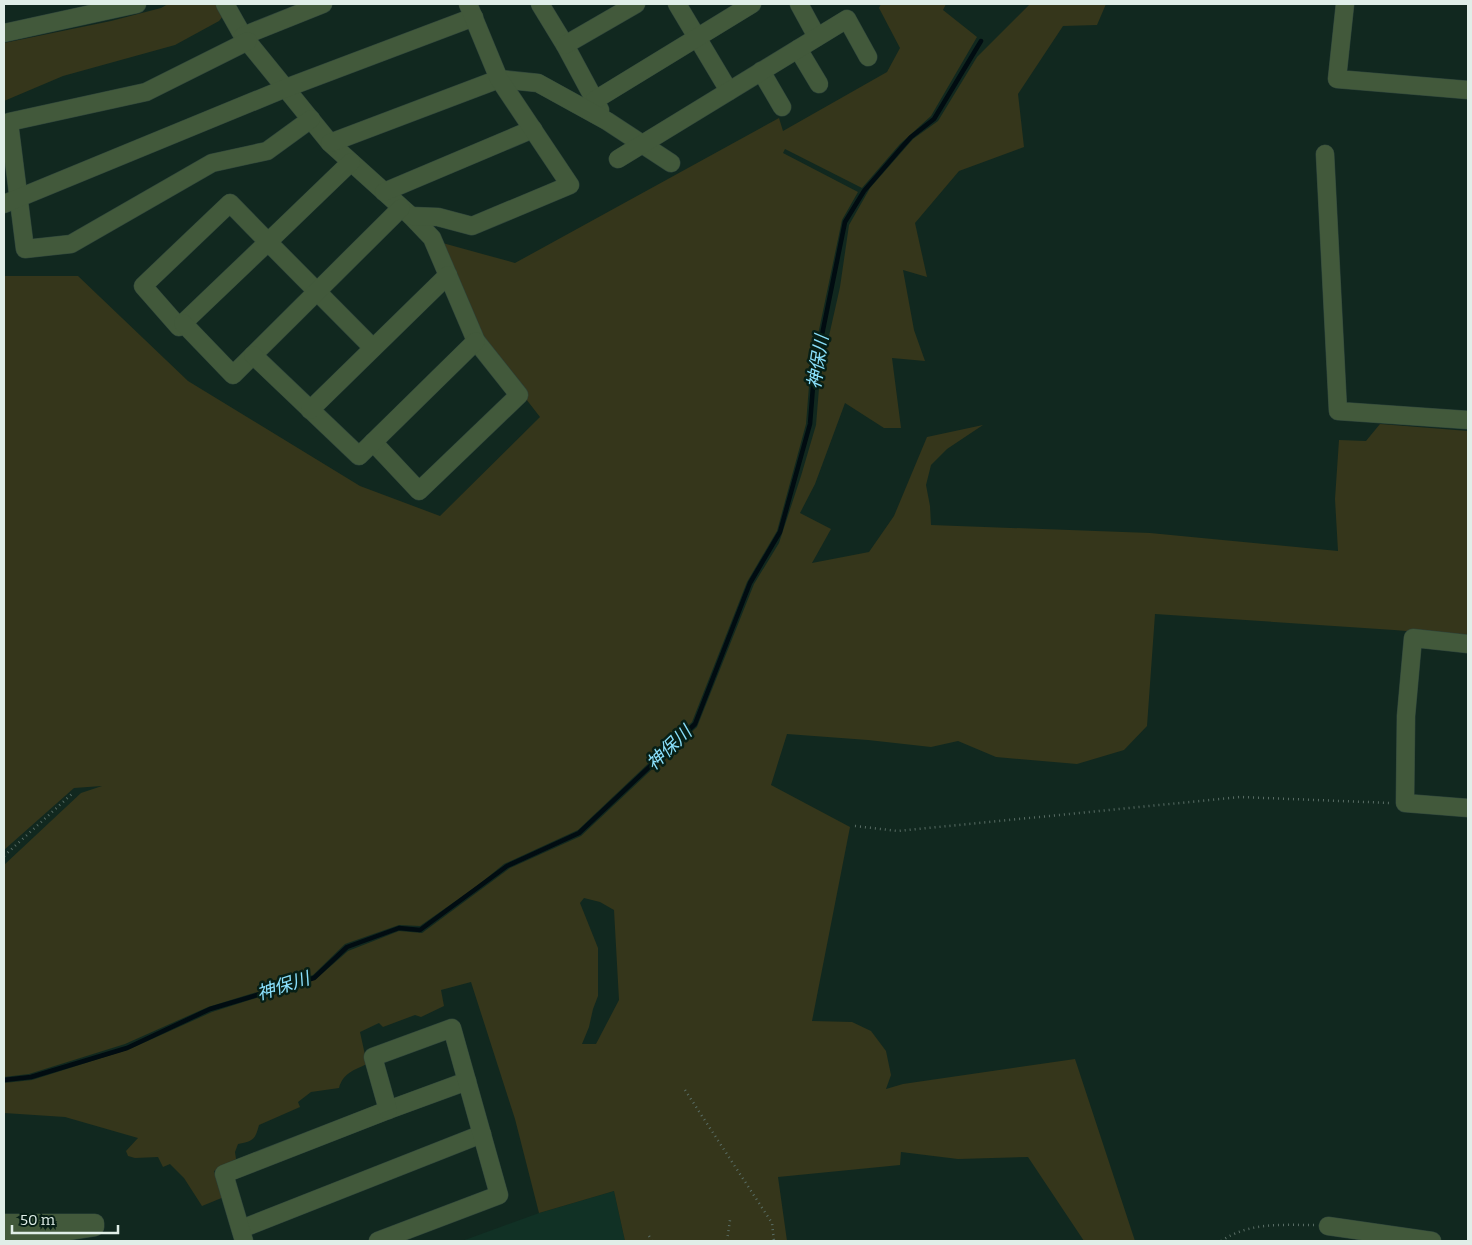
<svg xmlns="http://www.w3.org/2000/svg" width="1472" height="1245" viewBox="0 0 1472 1245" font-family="Bitter,'Noto Sans JP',serif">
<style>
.built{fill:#113125}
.green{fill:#35361b;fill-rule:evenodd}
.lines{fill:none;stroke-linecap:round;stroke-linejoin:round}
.stream{stroke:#010c11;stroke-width:4.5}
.minor-casing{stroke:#2e443b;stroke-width:19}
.path{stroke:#596d65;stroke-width:2.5;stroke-dasharray:1 4;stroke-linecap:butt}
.minor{stroke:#42593b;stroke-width:18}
.labels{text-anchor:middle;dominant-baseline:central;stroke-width:5;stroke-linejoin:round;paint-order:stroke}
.water-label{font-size:18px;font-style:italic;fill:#8ae0fc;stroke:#071f16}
</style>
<rect width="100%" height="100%" fill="#11281f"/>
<path class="built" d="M614 1191 625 1241H462L539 1213Z"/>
<g class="green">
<path d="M168 4H215L223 16 219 21 175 45 63 76 4 101V43L111 21 161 8Z"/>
<path d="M881 4H946L943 10 977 37 931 116 900 144 862 188 785 149 783 153 858 192 842 220 810 373 806 424 777 531 747 582 692 722 578 830 504 864 477 886 420 926 399 925 345 944 313 975 208 1007 125 1044 29 1074 4 1077V865L81 793 102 786 74 788 4 850V276H78L188 381 360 486 440 516 540 417 475 333 439 242 515 263 779 118 783 131 887 72 900 48 879 8Z"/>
<path d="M1030 4H1106L1097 25 1063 26 1018 94 1024 147 959 171 915 223 927 277 903 270 914 330 925 361 892 358 901 428H884L845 403 815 484 800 513 831 529 812 563 869 552 894 516 927 437 983 425 947 449 931 465 926 485 930 506 931 525 1150 533 1338 551 1335 499 1339 440 1366 441 1380 424 1468 431V636L1394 630 1155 614 1147 726 1124 750 1077 764 996 757 958 741 931 747 868 740 787 734 771 785 850 827 812 1021 852 1022 871 1031 886 1051 891 1075 886 1089 903 1084 1075 1059 1135 1241H1084L1028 1157 958 1159 901 1152 900 1165 778 1177 787 1241H625L614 1191 539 1213 515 1119 471 982 441 990 444 1006 421 1017 415 1015 383 1027 379 1023 360 1032 367 1064C354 1070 343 1073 339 1088L311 1092 298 1102 300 1107 259 1125C255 1140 253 1141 238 1144L235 1152 236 1159 214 1171 224 1197 202 1206 184 1178 170 1164 163 1167 158 1157 135 1158 128 1156 126 1151 138 1138 65 1117 4 1113V1083L32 1080 130 1049 212 1012 316 979 348 951 399 931 422 933 510 868 581 836 697 727 754 584 779 543 801 476 816 425 820 376 840 287 849 225 870 188 913 139 938 121 977 57ZM584 898 600 902 614 910 619 1000 596 1044H582L589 1027 593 1009 598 996V948L580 903Z"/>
</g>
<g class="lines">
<path class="stream" d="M4 1080 31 1077 127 1048 210 1009 314 978 347 947 399 928 420 930 507 866 579 833 695 724 750 583 780 532 810 424 814 374 845 222 864 191 902 147 911 137 934 119 981 41"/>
<g class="minor-casing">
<g id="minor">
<path d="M225 4 243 36 330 143 411 216 432 238 476 341 519 395 419 491 373 442"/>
<path d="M540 4 565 45 600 110"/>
<path d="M677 4 729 91"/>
<path d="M799 4 817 37"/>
<path d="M1345 4 1337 79 1468 90"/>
<path d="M4 33 137 4"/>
<path d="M243 36 323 4"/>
<path d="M248 41 146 92 9 122 25 249 71 244 212 163 267 151 311 119"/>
<path d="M565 45 636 4"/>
<path d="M798 49 819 84"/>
<path d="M761 71 782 107"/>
<path d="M595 100 752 4"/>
<path d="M330 143 499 79 538 83 607 121 671 163"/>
<path d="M1325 154 1338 411 1468 420"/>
<path d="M618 159 847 19 868 57"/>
<path d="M351 162 268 242 230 203 143 286 179 327 268 242 373 348"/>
<path d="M384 192 533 129"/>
<path d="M4 204 286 88 474 17"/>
<path d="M411 216 438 217 472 226 570 185 499 79 468 4"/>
<path d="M183 323 233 375 401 208"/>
<path d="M253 355 359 456 476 341"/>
<path d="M310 410 448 275"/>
<path d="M1468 644 1413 638 1406 716 1405 803 1468 808"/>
<path d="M4 1223H95V1227L4 1241"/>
<path d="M1328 1226 1432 1241"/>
<path d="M241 1229 482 1134"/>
<path d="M244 1241 224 1174 388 1110 467 1081"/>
<path d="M378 1241 499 1195 452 1028 373 1057 388 1110"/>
</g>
</g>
<g class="path">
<path d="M855 826 898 831 1240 797 1391 803"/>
<path d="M4 856 74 792"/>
<path d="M685 1090 772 1223 774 1241"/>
<path d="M649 1236 652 1241"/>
<path d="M727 1241 730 1220"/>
<path d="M1221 1241C1250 1222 1281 1225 1314 1225"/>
</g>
<use href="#minor" class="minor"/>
</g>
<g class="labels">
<g class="water-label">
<text transform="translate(818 362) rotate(-81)">神保川</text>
<text transform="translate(669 748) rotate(-44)">神保川</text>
<text transform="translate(283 986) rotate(-18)">神保川</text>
</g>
</g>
<rect width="1472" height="1245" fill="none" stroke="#e0eee8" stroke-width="10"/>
<path d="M12 1225v8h106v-8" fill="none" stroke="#e0eee8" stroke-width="2.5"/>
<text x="20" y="1225" font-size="15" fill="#e0eee8" stroke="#071f16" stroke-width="4" paint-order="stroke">50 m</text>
</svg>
